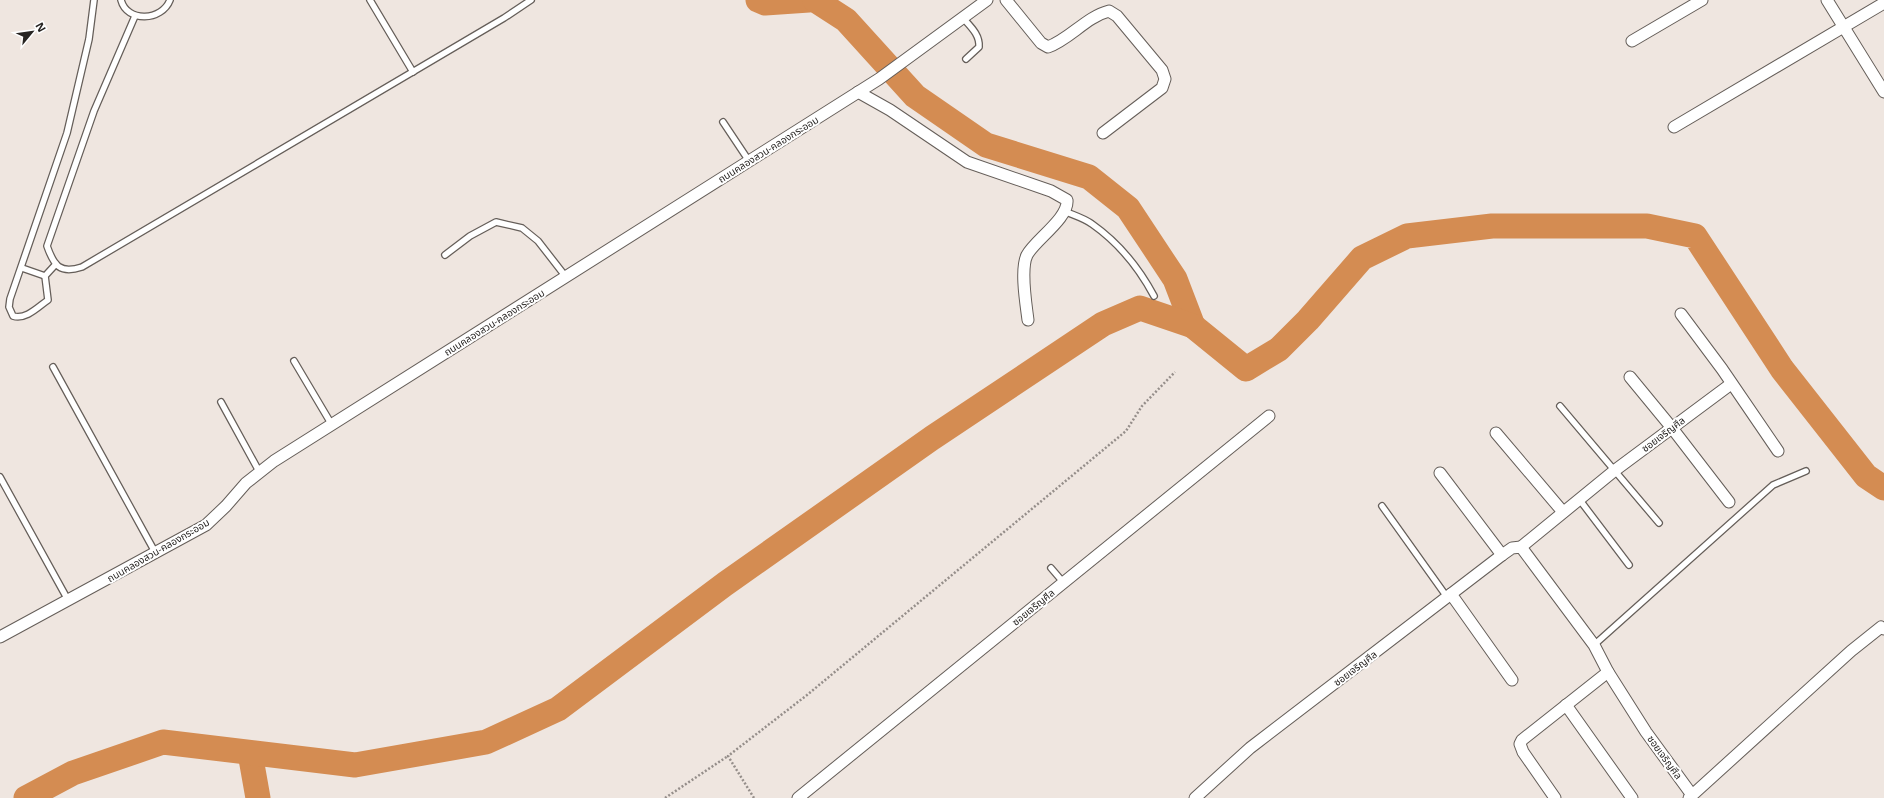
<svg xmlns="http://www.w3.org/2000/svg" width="1884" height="798" viewBox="0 0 1884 798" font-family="'Noto Sans','Noto Sans Thai',sans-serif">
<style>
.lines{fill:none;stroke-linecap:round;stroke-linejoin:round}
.river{stroke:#d48c52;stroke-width:25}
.lane-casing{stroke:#655e59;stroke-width:8}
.street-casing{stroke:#655e59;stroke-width:13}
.path{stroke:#958e8a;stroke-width:2.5;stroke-dasharray:2 2;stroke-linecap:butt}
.lane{stroke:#fff;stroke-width:5.5}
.street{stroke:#fff;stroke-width:11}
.labels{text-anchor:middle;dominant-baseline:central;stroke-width:4;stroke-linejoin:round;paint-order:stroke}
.street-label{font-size:10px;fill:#272422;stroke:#fff}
</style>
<rect width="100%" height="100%" fill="#efe6e0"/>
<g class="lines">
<g class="river">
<path d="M758 0 765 3 809 0"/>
<path d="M815 0 846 20 915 96 986 145 1089 177 1128 208 1175 279 1193 326"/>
<path d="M250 753 258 798"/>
<path d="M26 798 73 773 163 742 355 765 486 742 558 709 725 584 932 438 1103 324 1140 308 1193 326 1246 369 1279 349 1308 320 1362 258 1407 236 1492 226H1647L1695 236 1782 369 1866 476 1884 488"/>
</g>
<g class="lane-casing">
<g id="lane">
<path d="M121 0C127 23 162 21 170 0"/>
<path d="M370 0 413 72"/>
<path d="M135 16 94 111 47 246C54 266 60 274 82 267L504 18 531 0"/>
<path d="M963 18C971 27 980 35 979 47L966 59"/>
<path d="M723 122 749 161"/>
<path d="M1064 211C1073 215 1084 218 1092 224 1119 243 1139 268 1154 296"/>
<path d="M445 255 470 236 496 222 522 228 538 241 566 277"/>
<path d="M56 264 45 276 48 300C38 307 26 320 13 316L9 307 10 299 67 133 89 39 94 0"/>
<path d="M22 268 45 276"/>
<path d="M294 361 332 425"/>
<path d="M53 367 155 552"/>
<path d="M221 402 260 473"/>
<path d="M1560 406 1659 523"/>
<path d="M0 477 68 600"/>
<path d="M1579 499 1629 565"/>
<path d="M1382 506 1447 597"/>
<path d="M1051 568 1063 582"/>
<path d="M1594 645 1773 485 1806 471"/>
</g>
</g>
<g class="street-casing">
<g id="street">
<path d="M1006 0 1041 43 1048 47C1070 39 1086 17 1109 11L1117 16 1162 70 1165 79 1162 88 1103 133"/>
<path d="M1827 0 1884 92"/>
<path d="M1632 41 1702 0"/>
<path d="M858 92 890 110 967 162 1051 191 1067 200C1069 218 1035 240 1027 255 1020 269 1026 304 1028 320"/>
<path d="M1674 127 1884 3"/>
<path d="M1681 314 1722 369 1778 451"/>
<path d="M1630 377 1672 428 1729 502"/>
<path d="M1496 433 1563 512"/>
<path d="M1440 473 1502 555"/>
<path d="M1521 547 1614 471 1731 384"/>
<path d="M1451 594 1512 680"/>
<path d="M0 637 206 525 226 506 246 483 274 461 879 79 987 0"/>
<path d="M1566 705 1632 798"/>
<path d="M798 798 1269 416"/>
<path d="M1195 798 1250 748 1502 555 1512 548 1521 547 1594 645 1608 672 1646 732 1692 795"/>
<path d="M1555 798 1523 752 1520 744 1522 740 1608 672"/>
<path d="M1689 798 1851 651 1881 627 1884 629"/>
</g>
</g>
<g class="path">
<path d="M665 798 728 756"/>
<path d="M754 798 728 756 807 695 1126 431 1142 406 1175 372"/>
</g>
<use href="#lane" class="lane"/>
<use href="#street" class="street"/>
</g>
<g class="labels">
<g class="street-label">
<text transform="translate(768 149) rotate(-32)">ถนนคลองสวน-คลองกระออม</text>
<text transform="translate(494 322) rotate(-32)">ถนนคลองสวน-คลองกระออม</text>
<text transform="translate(1663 434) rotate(-37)">ซอยเจริญศีล</text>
<text transform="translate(158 550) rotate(-30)">ถนนคลองสวน-คลองกระออม</text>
<text transform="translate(1033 607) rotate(-39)">ซอยเจริญศีล</text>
<text transform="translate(1355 668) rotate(-37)">ซอยเจริญศีล</text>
<text transform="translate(1665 757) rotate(54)">ซอยเจริญศีล</text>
</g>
</g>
<g transform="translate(32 32) rotate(61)" stroke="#ffffff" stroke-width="3" paint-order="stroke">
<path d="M0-3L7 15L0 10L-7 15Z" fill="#272422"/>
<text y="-6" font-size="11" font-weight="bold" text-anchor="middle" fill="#272422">N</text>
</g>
</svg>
